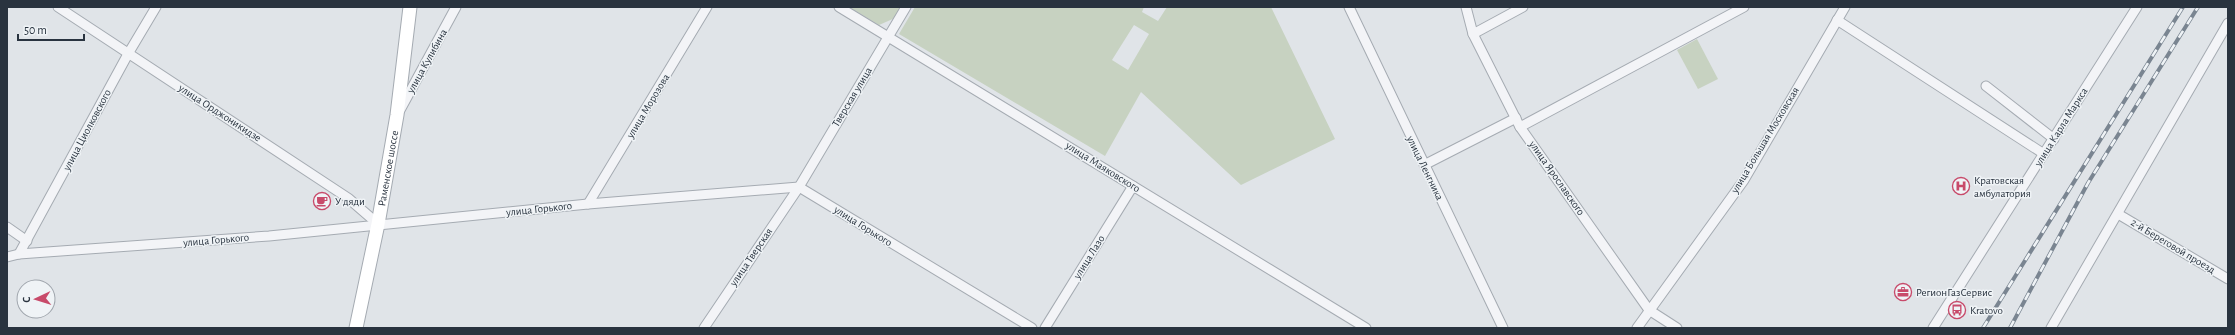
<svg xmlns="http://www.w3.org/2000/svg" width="2235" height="335" viewBox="0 0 2235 335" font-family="'Alegreya Sans',sans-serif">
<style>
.green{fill:#c7d2c1;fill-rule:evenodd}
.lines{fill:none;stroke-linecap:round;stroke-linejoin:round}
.minor-casing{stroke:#a5abb2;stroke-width:11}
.secondary-casing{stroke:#a5abb2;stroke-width:15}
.minor{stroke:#f3f4f7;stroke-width:9}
.secondary{stroke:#fff;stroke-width:13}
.rail-casing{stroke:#7a8591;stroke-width:4}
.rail{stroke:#eff3f6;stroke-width:2.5;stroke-dasharray:8;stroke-linecap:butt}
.labels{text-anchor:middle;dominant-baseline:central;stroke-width:3;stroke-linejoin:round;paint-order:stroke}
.street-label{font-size:11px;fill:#29333f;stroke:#eff3f6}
.poi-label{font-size:11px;fill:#29333f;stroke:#eff3f6;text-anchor:start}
</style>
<rect width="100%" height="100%" fill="#e0e4e8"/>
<g class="green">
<path d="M849 7H901L895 18 879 25Z"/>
<path d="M915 7H1144L1142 12 1158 21 1167 7H1271L1335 139 1241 185 1141 92 1105 156 899 34ZM1134 25 1149 34 1128 70 1112 60Z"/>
<path d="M1697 39 1718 79 1698 89 1677 50Z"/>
</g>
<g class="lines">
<g class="minor-casing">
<g id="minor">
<path d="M58 7 348 198 378 224"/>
<path d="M839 7 1366 328"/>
<path d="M1349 7 1503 328"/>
<path d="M1466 7 1473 34 1520 127 1649 310 1677 328"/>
<path d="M1837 20 2044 154"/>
<path d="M1473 34 1523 7"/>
<path d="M1986 86 2054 139"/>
<path d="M400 110 456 7"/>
<path d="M1520 127 1744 7"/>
<path d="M1424 165 1516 118"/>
<path d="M588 204 707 7"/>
<path d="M2118 214 2228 279"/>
<path d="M7 227 27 241"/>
<path d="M19 254 128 54 156 7"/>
<path d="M7 257 19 254 269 236 588 204 799 187 1032 328"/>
<path d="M704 328 799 187 906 7"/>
<path d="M1045 328 1133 186"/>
<path d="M1637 328 1744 180 1845 7"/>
<path d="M1933 328 2137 7"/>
<path d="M2051 328 2228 23"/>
</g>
</g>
<g class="secondary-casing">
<g id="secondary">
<path id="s1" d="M356 328 378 224 397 115 410 7"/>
</g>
</g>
<use href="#minor" class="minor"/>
<use href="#secondary" class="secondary"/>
<g class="rail-casing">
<g id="rail">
<path d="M1983 328 2183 7"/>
<path d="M2010 328 2088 183 2198 7"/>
</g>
</g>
<use href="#rail" class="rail"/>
</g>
<defs>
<g id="hospital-ring" transform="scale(0.9)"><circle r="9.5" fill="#eff3f6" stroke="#c84a6a" stroke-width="1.5"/><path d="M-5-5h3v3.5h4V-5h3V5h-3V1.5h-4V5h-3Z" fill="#c84a6a"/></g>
<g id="cafe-ring" transform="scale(0.9)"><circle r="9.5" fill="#eff3f6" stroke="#c84a6a" stroke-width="1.5"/><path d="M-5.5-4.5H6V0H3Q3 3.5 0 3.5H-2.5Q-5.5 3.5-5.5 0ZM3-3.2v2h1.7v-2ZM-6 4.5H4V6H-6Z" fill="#c84a6a"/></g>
<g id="office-ring" transform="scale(0.9)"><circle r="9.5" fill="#eff3f6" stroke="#c84a6a" stroke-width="1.5"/><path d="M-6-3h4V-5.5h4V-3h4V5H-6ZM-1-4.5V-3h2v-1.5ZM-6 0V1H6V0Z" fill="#c84a6a"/></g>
<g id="bus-ring" transform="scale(0.9)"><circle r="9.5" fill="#eff3f6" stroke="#c84a6a" stroke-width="1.5"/><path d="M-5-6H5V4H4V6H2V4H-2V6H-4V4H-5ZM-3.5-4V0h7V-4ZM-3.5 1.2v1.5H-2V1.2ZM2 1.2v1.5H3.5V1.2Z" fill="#c84a6a"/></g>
</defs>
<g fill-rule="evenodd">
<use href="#hospital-ring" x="1961" y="186"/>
<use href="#cafe-ring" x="322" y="201"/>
<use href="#office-ring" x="1903" y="292"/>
<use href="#bus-ring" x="1957" y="310"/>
</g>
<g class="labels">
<g class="street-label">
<text transform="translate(427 61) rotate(-61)">улица Кулибина</text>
<text transform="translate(852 97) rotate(-59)">Тверская улица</text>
<text transform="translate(648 106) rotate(-59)">улица Морозова</text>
<text transform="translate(220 113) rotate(33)">улица Орджоникидзе</text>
<text transform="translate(2061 127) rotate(-58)">улица Карла Маркса</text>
<text transform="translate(87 130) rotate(-62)">улица Циолковского</text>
<text transform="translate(1765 140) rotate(-59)">улица Большая Московская</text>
<text transform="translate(1103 167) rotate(32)">улица Маяковского</text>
<text stroke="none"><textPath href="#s1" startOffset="163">Раменское шоссе</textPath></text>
<text transform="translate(1425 168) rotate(64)">улица Ленгника</text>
<text transform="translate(1557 178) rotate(55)">улица Ярославского</text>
<text transform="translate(539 209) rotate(-6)">улица Горького</text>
<text transform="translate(863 226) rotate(32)">улица Горького</text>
<text transform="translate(216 240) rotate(-5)">улица Горького</text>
<text transform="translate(2173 246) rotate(31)">2-й Береговой проезд</text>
<text transform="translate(751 257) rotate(-56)">улица Тверская</text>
<text transform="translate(1089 257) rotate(-58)">улица Лазо</text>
</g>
<g class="poi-label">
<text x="1974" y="180">Кратовская<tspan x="1974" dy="13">амбулатория</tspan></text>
<text x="335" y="201">У дяди</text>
<text x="1916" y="292">РегионГазСервис</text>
<text x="1970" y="310">Kratovo</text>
</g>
</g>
<rect width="2235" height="335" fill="none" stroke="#29333f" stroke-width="16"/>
<g transform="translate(36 299) rotate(266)"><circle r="19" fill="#eff3f6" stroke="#a0a6ad"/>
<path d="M0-3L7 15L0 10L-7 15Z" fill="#c84a6a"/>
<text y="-6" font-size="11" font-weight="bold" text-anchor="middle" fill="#29333f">С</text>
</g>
<path d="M18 34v6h66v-6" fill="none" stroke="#29333f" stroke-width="2"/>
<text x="24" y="34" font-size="12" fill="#29333f" stroke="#eff3f6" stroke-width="3" paint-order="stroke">50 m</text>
</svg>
